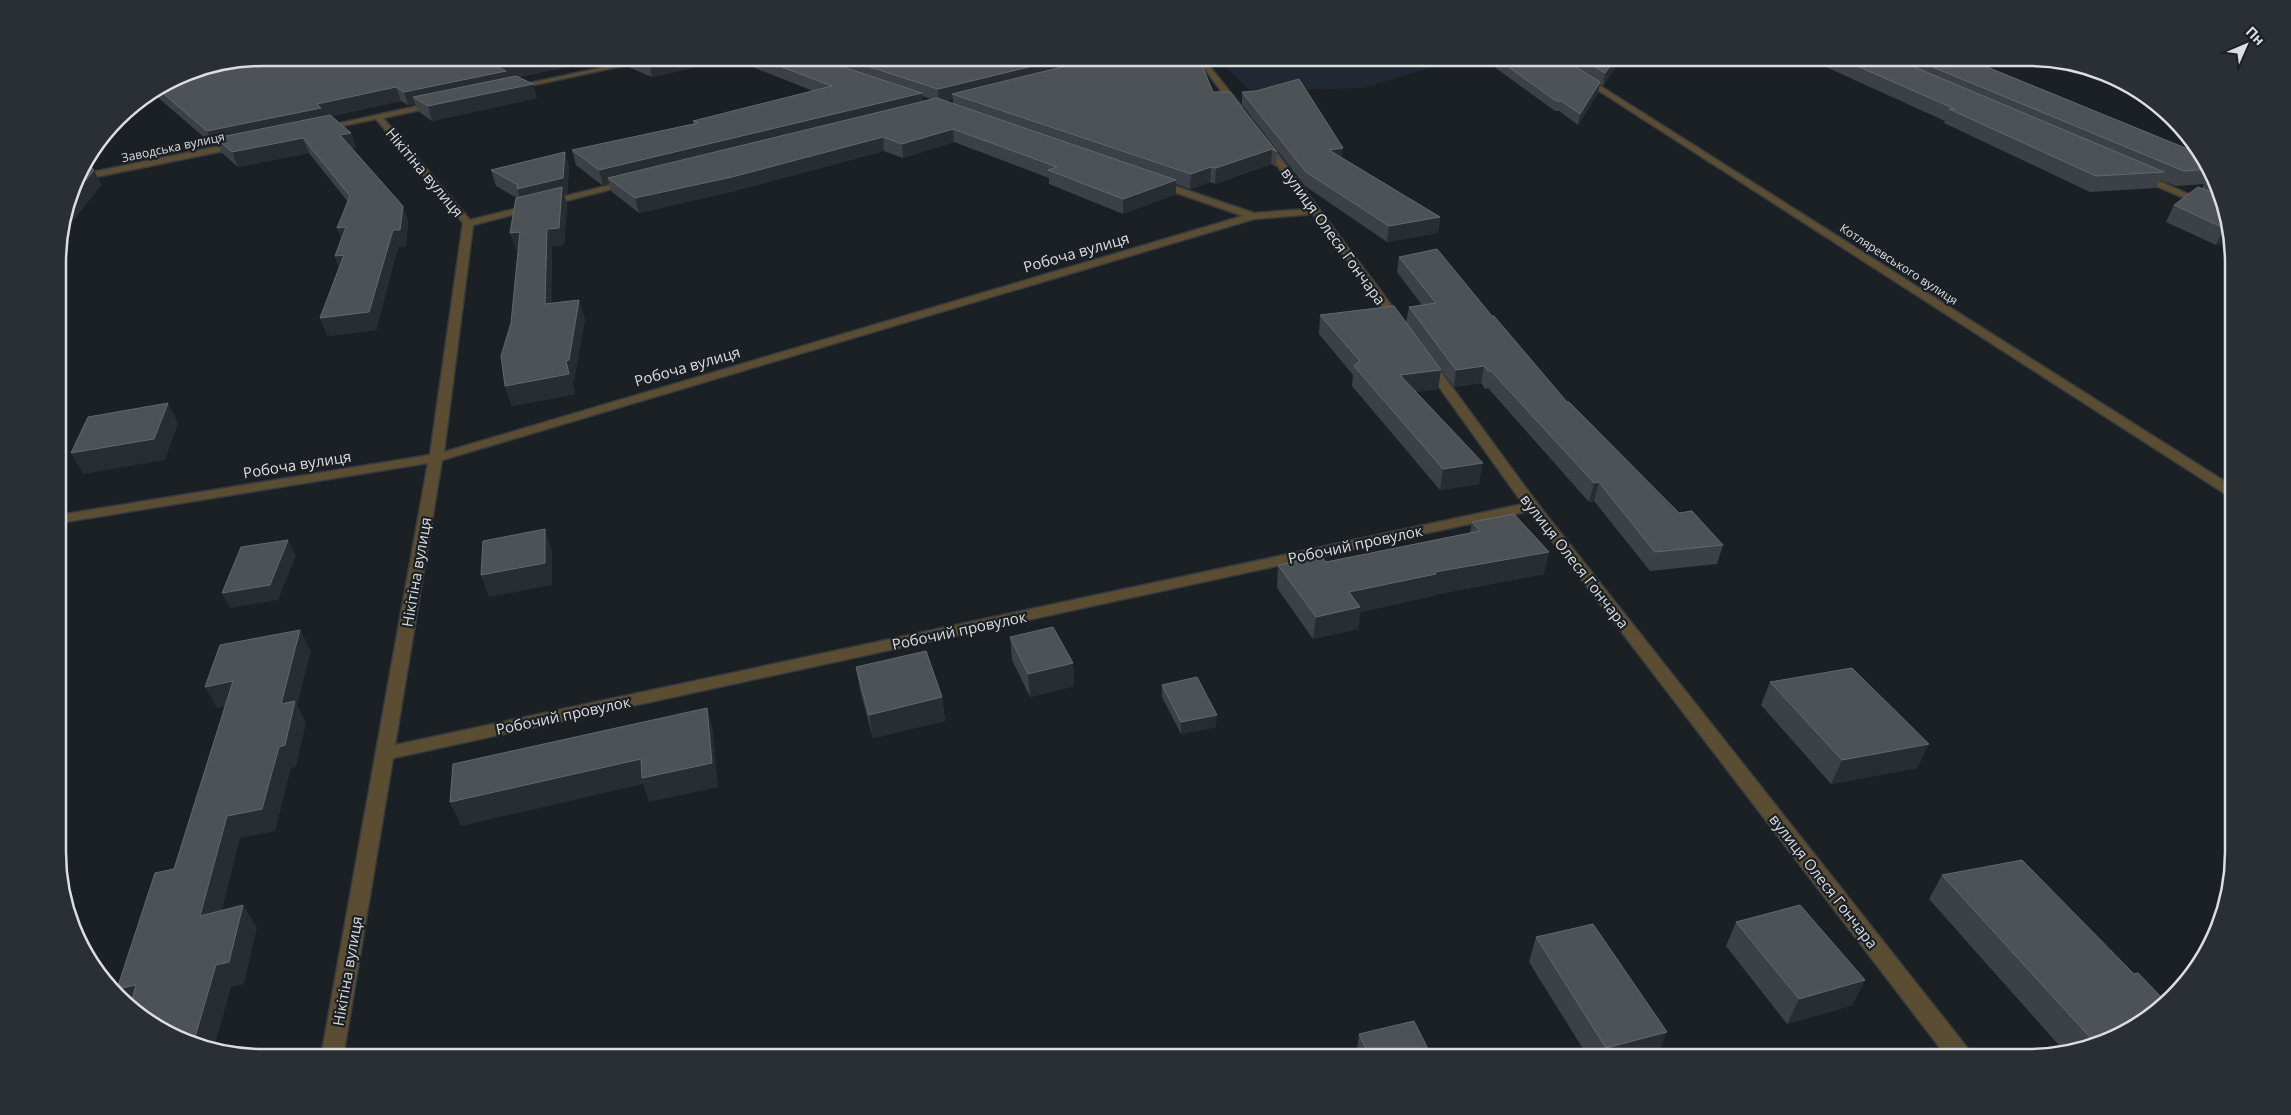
<svg xmlns="http://www.w3.org/2000/svg" width="2291" height="1115" viewBox="0 0 2291 1115" font-family="'Open Sans',sans-serif">
<style>
.built{fill:#202933}
.lines{fill:none;stroke-linecap:round;stroke-linejoin:round}
.minor-casing{stroke:#363b3f;stroke-width:3}
.minor{fill:#5b4d32;fill-rule:evenodd}
.wall{fill:#3c4147;fill-rule:evenodd}
.shaded-wall{fill:#282d32}
.building{fill:#4d5257;stroke:#63686d}
.labels{text-anchor:middle;dominant-baseline:central;stroke-width:4.5;stroke-linejoin:round;paint-order:stroke}
.far-street-label{font-size:12px;fill:#dbdee1;stroke:#1b2025}
.street-label{font-size:15px;fill:#dbdee1;stroke:#1b2025}
.rim{fill:none;stroke:#dbdee1;stroke-width:2.5}
</style>
<rect width="100%" height="100%" fill="#1b2025"/>
<path class="built" d="M1217 58H1461L1364 88 1250 91Z"/>
<g class="lines">
<g class="minor-casing">
<g id="minor">
<path d="M647 58H659L515 89 511 87Z"/>
<path d="M1197 58H1203L1241 106V110H1235Z"/>
<path d="M1548 58H1556L2232 486 2233 496 2227 495Z"/>
<path d="M436 102H439V106L383 118 470 220 630 180 635 183 473 225 444 452 1243 216 1154 185V181H1160L1254 213 1309 209 1260 142 1264 139 1267 140 1404 322 1398 325 1394 324 1313 214 1254 219 442 460 395 745 1523 504 1422 363 1428 359 1432 360 1537 503 1969 1050 1972 1057H1947L1529 511 393 758 343 1057H321L428 463 59 523V515L430 455 463 223 376 119 322 130 318 128Z"/>
<path d="M240 142 244 145 243 147 76 181 78 175Z"/>
<path d="M2137 174H2143L2209 203 2201 205 2137 178Z"/>
</g>
</g>
<use href="#minor" class="minor"/>
</g>
<g class="wall">
<path d="M263 58H1199L1213 92 1277 152 1276 167 1271 164 1215 184 1210 182 1190 189 1176 184V194L1123 214 1049 184V178L954 142 903 158 884 151 734 191 639 213 612 192 609 184 603 186 576 165 572 150 694 124 693 121 813 91 732 59 652 77 628 67 626 60 617 62 608 58 519 77 537 98 432 121 418 111 415 104 408 105 401 101 331 116 351 133 356 148H352L403 206 408 222 406 246 398 247 376 330 328 336 320 318 339 268 335 256 341 239 348 202 309 153 238 167 222 153 218 144 213 145 155 95 146 97 184 73ZM922 96 931 99 923 101ZM953 99V104L945 101Z"/>
<path d="M1486 58H1621L1603 86 1600 84 1598 93 1578 125 1559 111H1555L1486 61Z"/>
<path d="M1806 58H1965L2200 154 2218 184 2232 236 2216 245 2166 222 2174 205 2202 188 2204 184 2176 186 2160 180 2156 188 2090 192 1944 123 1945 121Z"/>
<path d="M1242 92 1342 158 1440 217 1438 233 1387 242 1305 186 1242 105Z"/>
<path d="M565 152 569 168 567 194 564 195 567 204 564 245 552 246 551 303 585 319 574 380H572L575 394 512 406 505 386 518 250H516L517 198 496 186 491 170Z"/>
<path d="M94 170 101 185 72 222 67 216 79 172Z"/>
<path d="M1399 257 1492 316 1567 402 1679 513 1723 545 1717 564 1650 571 1594 501 1589 502 1488 388 1485 389 1481 383 1454 387 1441 370 1438 389 1416 392 1479 484 1440 490 1352 386 1353 375 1319 334 1320 315 1406 323 1409 307 1422 305 1397 272Z"/>
<path d="M1472 522 1544 574 1433 595V596L1360 612 1358 629 1313 639 1277 588 1278 565 1326 562 1470 533Z"/>
<path d="M1010 637 1073 663 1074 686 1030 697 1012 660Z"/>
<path d="M856 667 942 697 945 721 873 738 860 690Z"/>
<path d="M1770 682 1917 768 1831 784 1761 705Z"/>
<path d="M1162 685 1216 727 1181 734 1162 697Z"/>
<path d="M1942 875 2134 974 2143 1023 2094 1047 2065 1052 1929 899Z"/>
<path d="M1736 922 1853 1005 1787 1024 1726 946Z"/>
<path d="M1536 937 1657 1057H1588L1529 962Z"/>
<path d="M1359 1034 1432 1057H1356Z"/>
</g>
<g class="shaded-wall">
<path d="M547 58H608L508 79 413 97 415 104 408 105 404 92 498 67Z"/>
<path d="M616 58H626V60L617 62Z"/>
<path d="M678 58H731L732 59 652 77 649 64Z"/>
<path d="M1066 58H1117L952 94 953 99 939 102 938 89Z"/>
<path d="M1616 58H1621L1603 86 1605 73Z"/>
<path d="M1600 82 1598 93 1578 125 1580 114Z"/>
<path d="M533 84 537 98 432 121 428 106Z"/>
<path d="M396 87 401 101 325 117 216 138 218 144 213 145 207 131 317 104Z"/>
<path d="M154 92 155 95 146 97Z"/>
<path d="M922 93 923 107 608 178 609 184 603 186 599 170Z"/>
<path d="M953 129 954 142 903 158 902 144Z"/>
<path d="M351 133 356 148 345 150 340 135Z"/>
<path d="M883 137 884 151 734 191 639 213 635 198Z"/>
<path d="M303 138 309 153 238 167 232 152Z"/>
<path d="M1343 148 1342 162 1329 150Z"/>
<path d="M1272 149 1271 164 1215 184 1216 168Z"/>
<path d="M565 152 569 168 567 194 564 195 567 204 564 245 552 246 550 323 545 304 522 205 517 189Z"/>
<path d="M1211 167 1210 182 1190 189 1191 174Z"/>
<path d="M94 170 101 185 72 222 68 213 72 197Z"/>
<path d="M1176 180V194L1123 214V199Z"/>
<path d="M403 206 408 222 406 246 398 247 376 330 328 336 320 318Z"/>
<path d="M1440 217 1438 233 1387 242 1389 226Z"/>
<path d="M346 227 343 244 337 228Z"/>
<path d="M2229 227 2232 236V243L2216 245 2224 228Z"/>
<path d="M520 232 525 249 516 250 510 233Z"/>
<path d="M344 255 341 273 335 256Z"/>
<path d="M579 300 585 319 574 380H572L575 394 512 406 505 386 566 361Z"/>
<path d="M1484 366 1481 383 1454 387 1456 370Z"/>
<path d="M1441 370 1438 389 1397 395 1400 375Z"/>
<path d="M168 403 178 423 165 460 83 474 71 453Z"/>
<path d="M1483 463 1479 484 1440 490 1443 469Z"/>
<path d="M1599 482 1594 501 1589 502 1594 483Z"/>
<path d="M545 529 552 551V585L489 597 481 575Z"/>
<path d="M288 540 296 556 278 600 230 608 222 593Z"/>
<path d="M1549 552 1544 574 1433 595V596L1360 612 1358 629 1313 639 1316 617 1349 592 1435 572Z"/>
<path d="M300 630 311 651 297 705 306 723 296 767 291 768 275 831 240 838 215 938 200 916 227 816 281 704Z"/>
<path d="M1073 663 1074 686 1030 697 1028 674Z"/>
<path d="M233 681 245 703 217 708 205 687Z"/>
<path d="M942 697 945 721 873 738 869 715Z"/>
<path d="M707 708 713 731 718 787 649 802 643 784 461 826 450 802Z"/>
<path d="M1217 715 1216 727 1181 734V722Z"/>
<path d="M1929 744 1917 768 1831 784 1842 760Z"/>
<path d="M243 905 257 928 244 984 231 987 214 1048 193 1044 216 965Z"/>
<path d="M1865 980 1853 1005 1787 1024 1799 999Z"/>
<path d="M136 985 134 1012 117 989Z"/>
<path d="M1667 1032 1657 1057H1602L1606 1048Z"/>
</g>
<g class="building">
<path d="M263 58H547L498 67 506 71 404 92 396 87 317 104 321 108 207 131 158 89 184 73Z"/>
<path d="M634 58H678L649 64Z"/>
<path d="M758 58H816L922 93 599 170 572 150 698 123 693 121 832 86Z"/>
<path d="M842 58H1066L938 89Z"/>
<path d="M1099 58H1199L1213 92H1230L1277 152 1272 149 1216 168 1211 167 1191 174 952 94Z"/>
<path d="M1496 58H1562L1600 82 1580 114 1561 101H1556Z"/>
<path d="M1580 58H1616L1605 73Z"/>
<path d="M1839 58H1893L2164 172 2096 176 1949 109H1955Z"/>
<path d="M1911 58H1965L2200 154 2209 169 2184 171Z"/>
<path d="M516 76 533 84 428 106 413 97Z"/>
<path d="M1299 79 1343 148 1329 150 1440 217 1389 226 1306 172 1242 92 1256 91Z"/>
<path d="M937 98 1176 180 1123 199 1048 170 1057 167 953 129 902 144 883 137 732 177 635 198 608 178Z"/>
<path d="M330 115 351 133 340 135 403 206 400 230H393L369 312 320 318 344 255 335 256 346 227 337 228 350 196 303 138 232 152 216 138Z"/>
<path d="M565 152 563 178 517 189 518 185 491 170Z"/>
<path d="M88 164 94 170 72 197 79 172 84 165Z"/>
<path d="M2213 175 2218 184V185L2206 180Z"/>
<path d="M562 187 559 228 547 229 545 304 579 300 569 360 566 361 569 374 505 386 501 356 511 323 520 232 510 233 516 198Z"/>
<path d="M2198 187 2221 196 2229 227 2224 228 2174 205Z"/>
<path d="M1437 249 1492 316H1494L1567 402H1569L1679 513 1692 511 1723 545 1655 552 1599 482 1594 483 1491 371H1488L1484 366 1456 370 1409 307 1436 303 1399 257Z"/>
<path d="M1394 306 1441 370 1400 375 1483 463 1443 469 1354 366 1360 361 1320 315Z"/>
<path d="M168 403 154 439 71 453 88 417Z"/>
<path d="M1514 514 1549 552 1435 572 1436 574 1349 592 1360 607 1316 617 1278 565 1322 557 1326 562 1480 531 1472 522Z"/>
<path d="M545 529V563L481 575 483 541Z"/>
<path d="M288 540 270 585 222 593 241 547Z"/>
<path d="M1053 627 1073 663 1028 674 1010 637Z"/>
<path d="M300 630 281 704 295 701 285 745 279 747 262 809 227 816 200 916 243 905 229 962 216 965 193 1044 184 1042 138 1015 130 1007 136 985 117 989 155 873 174 869 233 681 205 687 220 645Z"/>
<path d="M926 651 942 697 869 715 856 667Z"/>
<path d="M1852 668 1929 744 1842 760 1770 682Z"/>
<path d="M1197 677 1217 715 1181 722 1162 685Z"/>
<path d="M707 708 712 763 642 778 641 759 450 802 453 764Z"/>
<path d="M2022 860 2134 974 2138 973 2166 1002 2143 1023 2097 1045 1942 875Z"/>
<path d="M1800 905 1865 980 1799 999 1736 922Z"/>
<path d="M1593 924 1667 1032 1606 1048 1536 937Z"/>
<path d="M1414 1021 1432 1057H1370L1359 1034Z"/>
<path d="M1568 1055 1569 1057H1559Z"/>
</g>
<g class="labels">
<g class="far-street-label">
<text transform="translate(173 147) rotate(-12)">Заводська вулиця</text>
<text transform="translate(1899 264) rotate(33)">Котляревського вулиця</text>
</g>
<g class="street-label">
<text transform="translate(425 172) rotate(50)">Нікітіна вулиця</text>
<text transform="translate(1334 236) rotate(54)">вулиця Олеся Гончара</text>
<text transform="translate(1076 252) rotate(-16)">Робоча вулиця</text>
<text transform="translate(687 366) rotate(-16)">Робоча вулиця</text>
<text transform="translate(297 464) rotate(-9)">Робоча вулиця</text>
<text transform="translate(1355 544) rotate(-12)">Робочий провулок</text>
<text transform="translate(1575 561) rotate(52)">вулиця Олеся Гончара</text>
<text transform="translate(416 572) rotate(-80)">Нікітіна вулиця</text>
<text transform="translate(959 630) rotate(-12)">Робочий провулок</text>
<text transform="translate(563 715) rotate(-12)">Робочий провулок</text>
<text transform="translate(1824 881) rotate(52)">вулиця Олеся Гончара</text>
<text transform="translate(347 971) rotate(-80)">Нікітіна вулиця</text>
</g>
</g>
<path d="M0 0H2291V1115H0ZM263 66H2028A197 197 0 0 1 2225 263V852A197 197 0 0 1 2028 1049H263A197 197 0 0 1 66 852V263A197 197 0 0 1 263 66Z" fill="#2a2f34" fill-rule="evenodd"/>
<path class="rim" d="M263 66H2028A197 197 0 0 1 2225 263V852A197 197 0 0 1 2028 1049H263A197 197 0 0 1 66 852V263A197 197 0 0 1 263 66Z"/>
<g transform="translate(2246 45) rotate(45)" stroke="#1b2025" stroke-width="4" paint-order="stroke">
<path d="M0-4L9 19L0 12L-9 19Z" fill="#dbdee1"/>
<text y="-8" font-size="14" font-weight="bold" text-anchor="middle" fill="#dbdee1">Пн</text>
</g>
</svg>
